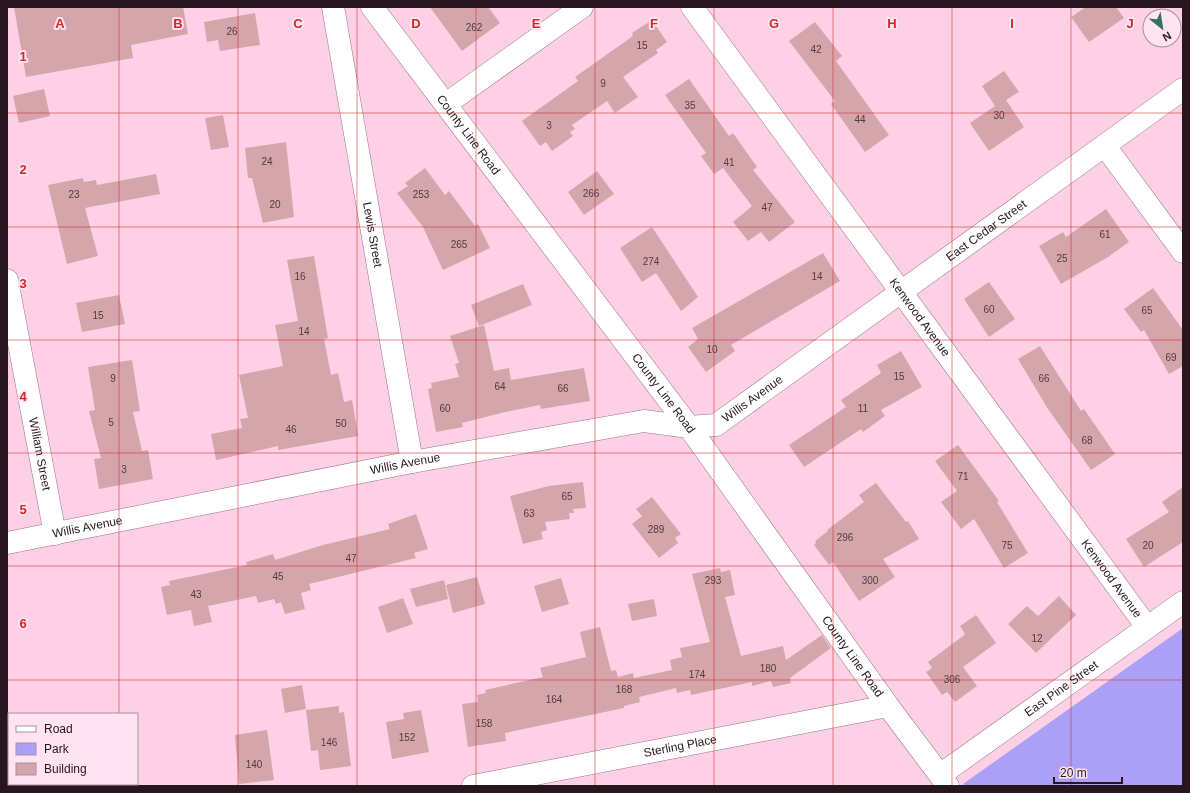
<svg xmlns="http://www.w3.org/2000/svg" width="1190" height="793" viewBox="0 0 1190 793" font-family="Helvetica,sans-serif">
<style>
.green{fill:#aba0f5}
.building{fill:#d5a5ac}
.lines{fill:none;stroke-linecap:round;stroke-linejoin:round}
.minor-casing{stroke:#9b7285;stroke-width:23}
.major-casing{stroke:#9b7285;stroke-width:23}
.minor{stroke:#fff;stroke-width:22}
.major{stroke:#fff;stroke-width:22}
.grid{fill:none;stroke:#d62828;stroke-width:1;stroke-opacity:0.55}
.labels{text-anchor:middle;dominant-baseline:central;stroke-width:4;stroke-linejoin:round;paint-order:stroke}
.number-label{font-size:10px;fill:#523a42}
.street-label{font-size:12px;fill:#26161e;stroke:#ffe3f0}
.grid-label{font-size:13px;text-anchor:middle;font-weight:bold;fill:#d62828;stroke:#ffe3f0;stroke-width:4;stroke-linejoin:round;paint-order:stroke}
</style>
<rect width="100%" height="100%" fill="#fdd0e5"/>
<path class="green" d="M1183 628V786H965L963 784Z"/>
<g class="building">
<path d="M14 7H183L188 34 131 45 133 58 26 77Z"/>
<path d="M430 7H488L500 23 462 51Z"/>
<path d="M1086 7H1116L1124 18 1089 42 1071 17Z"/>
<path d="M255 13 260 45 220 51 218 40 207 42 204 22Z"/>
<path d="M652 20 667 42 656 50 658 53 623 77 638 97 615 113 607 101 572 125 575 129 570 132 573 136 552 151 546 142 540 146 522 121 578 81 575 77 633 36 632 33Z"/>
<path d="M815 22 842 56 836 61 889 135 865 152 831 104 835 101 789 41Z"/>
<path d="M1004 71 1019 92 1006 100 1024 127 989 151 970 123 995 106 982 86Z"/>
<path d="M689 79 729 136 733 133 757 167 753 170 795 222 769 242 761 232 748 241 733 222 752 206 723 168 714 174 701 156 706 153 665 95Z"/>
<path d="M44 89 50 116 19 123 13 96Z"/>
<path d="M223 115 229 147 211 150 205 118Z"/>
<path d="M286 142 294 217 263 223 252 178H248L245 148Z"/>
<path d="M425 168 445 195 449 191 475 226 478 224 490 248 443 270 423 227 397 193 408 186 405 183Z"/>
<path d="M597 171 614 194 584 215 568 192Z"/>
<path d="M156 174 160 194 85 208 98 256 67 264 48 185 83 178 84 182 96 180 97 185Z"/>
<path d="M1106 209 1129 242 1108 257 1061 284 1039 246 1063 232 1066 237Z"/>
<path d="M652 227 698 297 681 311 656 273 642 282 620 248Z"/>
<path d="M823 253 840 281 731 345 735 351 706 372 688 347 698 339 692 328Z"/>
<path d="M314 256 328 338 324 339 331 375 338 373 344 402 352 400 358 436 278 450V446L216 460 211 434 242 428 240 419 248 418 239 375 283 366 275 325 298 321 287 260Z"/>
<path d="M989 282 1015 319 989 337 964 299Z"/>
<path d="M523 284 532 305 479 326 471 305Z"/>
<path d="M1153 288 1183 330V366L1169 374 1144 330 1141 332 1124 309Z"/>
<path d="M119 295 125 324 82 332 76 303Z"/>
<path d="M484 325 494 371 509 368 511 380 584 368 590 401 541 409 540 405 505 412 462 423 463 427 436 432 428 389 432 388 431 383 459 377 455 364 459 363 450 336Z"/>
<path d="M1040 346 1081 411 1084 409 1115 454 1091 470 1048 409 1018 359Z"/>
<path d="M901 351 922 387 881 410 885 416 863 432 861 429 804 467 789 445 846 407 841 400 881 373 877 365Z"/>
<path d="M132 360 140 411 133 412 142 451 148 450 153 479 99 489 94 459 101 458 89 411 95 410 88 367Z"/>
<path d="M958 445 999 501 997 502 1028 553 1004 568 974 519 961 529 941 502 957 491 935 461Z"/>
<path d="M583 482 586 508 573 509 574 513H569L570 519 545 522 547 530 541 532 543 539 523 544 510 496 549 486Z"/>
<path d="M876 483 906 522 908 521 919 539 883 559 895 577 859 601 833 562 829 565 814 545 816 543 815 541 828 531 827 530 864 502 859 495Z"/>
<path d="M1183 487V542L1144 567 1126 539 1169 512 1162 502Z"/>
<path d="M652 497 681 534 675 538 678 543 659 558 632 524 642 516 636 509Z"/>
<path d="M416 514 428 549 414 553 416 558 309 584 311 590 301 593 305 609 285 614 281 602 276 604 274 599 258 603 256 596 208 606 212 622 194 626 191 610 167 615 161 587 170 585 169 581 247 565 246 562 273 554 275 560 323 545 390 529 388 524Z"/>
<path d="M720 568 721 572 730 570 735 595 725 597 741 656 783 646 786 660 822 635 831 648 790 678 791 683 773 687 771 681 752 686V682L691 695 690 690 677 693 676 688 639 697 640 702 624 706V708L505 733 506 741 468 747 462 704 478 702 477 695 486 693 485 690 543 677 540 668 586 657 580 632 600 627 611 671 616 670 618 677 633 673 634 678 672 670 670 660 682 657 680 648 710 642 692 574Z"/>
<path d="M477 577 485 604 453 613 446 585Z"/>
<path d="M561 578 569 604 542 612 534 586Z"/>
<path d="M444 580 448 599 416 607 410 589Z"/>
<path d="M1059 596 1076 615 1036 653 1008 624 1027 606 1038 616Z"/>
<path d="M403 598 413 624 387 633 378 607Z"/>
<path d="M654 599 657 616 632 621 628 604Z"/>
<path d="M976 615 996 643 963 667 977 686 955 702 947 692 942 695 926 672 932 668 928 662 963 636 965 634 960 626Z"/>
<path d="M302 685 306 709 285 713 281 689Z"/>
<path d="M339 706V713L344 712 351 766 320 770 318 750 311 751 306 710Z"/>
<path d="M421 710 429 752 392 759 386 722 404 719 403 713Z"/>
<path d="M267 730 274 780 239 784 235 735Z"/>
</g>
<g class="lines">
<g class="minor-casing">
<g id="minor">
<path id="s1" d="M333 7 412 462"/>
<path id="s2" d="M692 7 1147 627"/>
<path d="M446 104 582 7"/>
<path d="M1105 146 1183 252"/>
<path id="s3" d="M7 280 55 534"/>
<path id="s4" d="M7 543 412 462 644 421 689 427 716 425 1183 89"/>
<path id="s5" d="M940 775 1183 602"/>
<path id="s6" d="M473 786 888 706"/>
</g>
</g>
<g class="major-casing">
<g id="major">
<path id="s7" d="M372 7 689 427 888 706 948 786"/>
</g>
</g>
<use href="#minor" class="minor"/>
<use href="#major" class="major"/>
</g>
<path class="grid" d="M119 7V714M238 7V786M357 7V786M476 7V786M595 7V786M714 7V786M833 7V786M952 7V786M1071 7V786M7 113H1183M7 227H1183M7 340H1183M7 453H1183M7 566H1183M7 680H1183M119 784V786"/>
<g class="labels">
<g class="number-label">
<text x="474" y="27">262</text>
<text x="232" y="31">26</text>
<text x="642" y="45">15</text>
<text x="816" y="49">42</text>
<text x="603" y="83">9</text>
<text x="690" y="105">35</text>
<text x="999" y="115">30</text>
<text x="860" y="119">44</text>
<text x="549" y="125">3</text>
<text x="267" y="161">24</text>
<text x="729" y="162">41</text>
<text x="591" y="193">266</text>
<text x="74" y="194">23</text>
<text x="421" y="194">253</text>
<text x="275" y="204">20</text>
<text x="767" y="207">47</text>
<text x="1105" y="234">61</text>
<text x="459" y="244">265</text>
<text x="1062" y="258">25</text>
<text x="651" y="261">274</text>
<text x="300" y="276">16</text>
<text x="817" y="276">14</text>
<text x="989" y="309">60</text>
<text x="1147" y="310">65</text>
<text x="98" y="315">15</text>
<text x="304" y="331">14</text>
<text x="712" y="349">10</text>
<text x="1171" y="357">69</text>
<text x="899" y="376">15</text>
<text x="113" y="378">9</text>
<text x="1044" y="378">66</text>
<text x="500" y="386">64</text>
<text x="563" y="388">66</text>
<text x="445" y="408">60</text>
<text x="863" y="408">11</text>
<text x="111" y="422">5</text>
<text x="341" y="423">50</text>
<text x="291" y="429">46</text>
<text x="1087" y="440">68</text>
<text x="124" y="469">3</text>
<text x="963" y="476">71</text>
<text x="567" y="496">65</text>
<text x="529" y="513">63</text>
<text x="656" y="529">289</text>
<text x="845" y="537">296</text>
<text x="1007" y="545">75</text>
<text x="1148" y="545">20</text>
<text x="351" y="558">47</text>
<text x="278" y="576">45</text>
<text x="713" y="580">293</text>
<text x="870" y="580">300</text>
<text x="196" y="594">43</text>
<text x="1037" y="638">12</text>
<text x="768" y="668">180</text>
<text x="697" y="674">174</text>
<text x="952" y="679">306</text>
<text x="624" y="689">168</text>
<text x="554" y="699">164</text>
<text x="484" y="723">158</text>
<text x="407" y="737">152</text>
<text x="329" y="742">146</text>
<text x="254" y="764">140</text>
</g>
<g class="street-label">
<text stroke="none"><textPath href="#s7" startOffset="160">County Line Road</textPath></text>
<text stroke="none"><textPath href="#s4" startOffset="1054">East Cedar Street</textPath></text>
<text stroke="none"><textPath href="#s1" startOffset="231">Lewis Street</textPath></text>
<text stroke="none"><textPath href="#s2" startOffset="385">Kenwood Avenue</textPath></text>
<text stroke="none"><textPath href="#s7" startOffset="484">County Line Road</textPath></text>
<text stroke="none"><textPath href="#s4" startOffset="766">Willis Avenue</textPath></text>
<text stroke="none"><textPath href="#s3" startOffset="177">William Street</textPath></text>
<text stroke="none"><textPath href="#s4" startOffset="406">Willis Avenue</textPath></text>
<text stroke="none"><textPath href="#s4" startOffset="82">Willis Avenue</textPath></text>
<text stroke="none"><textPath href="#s2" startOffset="709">Kenwood Avenue</textPath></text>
<text stroke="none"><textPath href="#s7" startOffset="808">County Line Road</textPath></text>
<text stroke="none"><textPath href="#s5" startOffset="149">East Pine Street</textPath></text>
<text stroke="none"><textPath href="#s6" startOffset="211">Sterling Place</textPath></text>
</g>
</g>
<g class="grid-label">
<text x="60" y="28">A</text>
<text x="178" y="28">B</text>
<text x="298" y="28">C</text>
<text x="416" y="28">D</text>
<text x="536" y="28">E</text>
<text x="654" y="28">F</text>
<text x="774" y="28">G</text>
<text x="892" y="28">H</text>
<text x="1012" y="28">I</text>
<text x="1130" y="28">J</text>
<text x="23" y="61">1</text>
<text x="23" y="174">2</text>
<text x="23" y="288">3</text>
<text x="23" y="401">4</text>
<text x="23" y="514">5</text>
<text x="23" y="628">6</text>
</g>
<rect width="1190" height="793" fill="none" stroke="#26161e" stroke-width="16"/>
<rect x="8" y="713" width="130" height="72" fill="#ffe3f0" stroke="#a8919c"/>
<rect x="16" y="726" width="20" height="6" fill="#ffffff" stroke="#a8919c"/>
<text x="44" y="733" font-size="12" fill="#26161e">Road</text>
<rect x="16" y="743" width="20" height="12" fill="#aba0f5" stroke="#a8919c"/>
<text x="44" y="753" font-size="12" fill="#26161e">Park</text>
<rect x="16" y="763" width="20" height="12" fill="#d5a5ac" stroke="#a8919c"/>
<text x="44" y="773" font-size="12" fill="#26161e">Building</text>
<g transform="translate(1162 28) rotate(150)"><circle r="19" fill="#ffe3f0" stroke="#a8919c"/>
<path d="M0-3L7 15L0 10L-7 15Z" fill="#36735e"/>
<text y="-6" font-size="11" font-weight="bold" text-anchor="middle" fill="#26161e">N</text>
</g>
<path d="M1054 777v6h68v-6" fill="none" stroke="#26161e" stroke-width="2"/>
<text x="1060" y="777" font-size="12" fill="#26161e" stroke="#ffe3f0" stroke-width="3" paint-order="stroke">20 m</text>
</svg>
